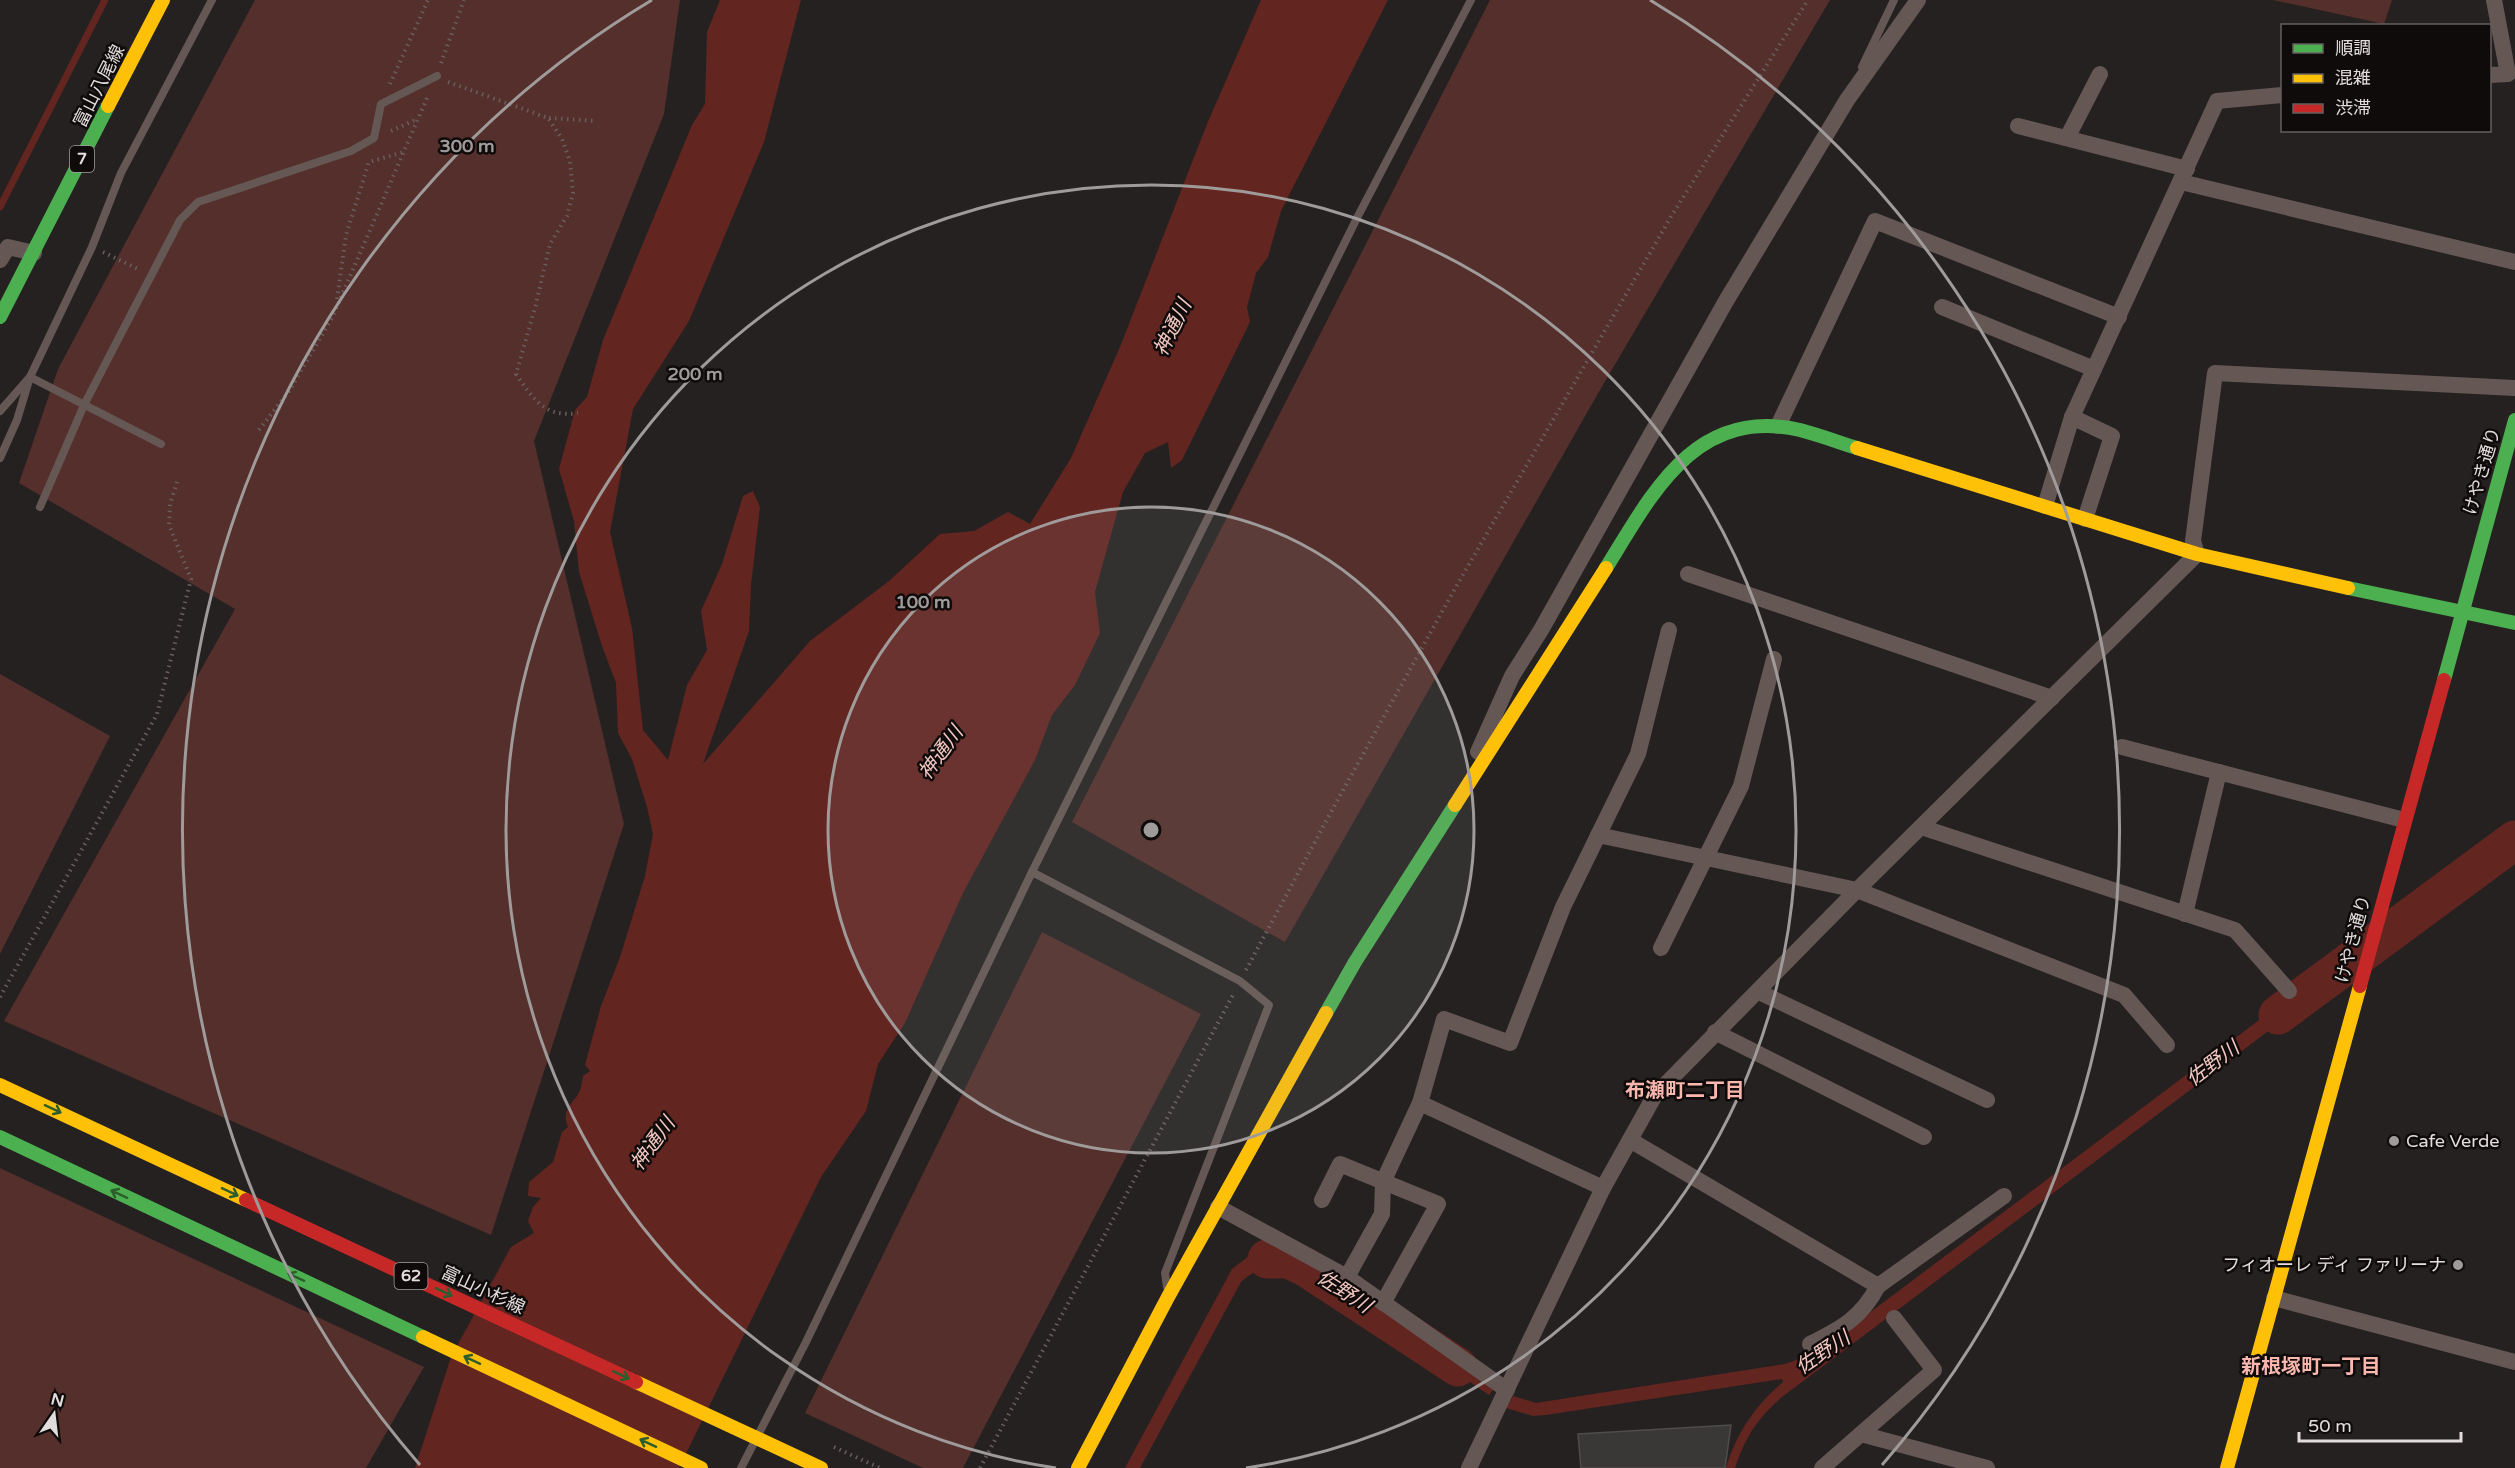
<svg xmlns="http://www.w3.org/2000/svg" width="2515" height="1468" viewBox="0 0 2515 1468" font-family="'Varela Round','Noto Sans JP',sans-serif">
<style>
.green{fill:#542f2b}
.water{fill:#632520}
.lines{fill:none;stroke-linecap:round;stroke-linejoin:round}
.stream{stroke:#632520;stroke-width:7}
.river{stroke:#632520;stroke-width:39}
.building{fill:#3a3737;stroke:#4f4c4b;stroke-width:1.5}
.path{stroke:#695e5d;stroke-width:4;stroke-dasharray:1.5 4.5;stroke-linecap:butt}
.lane{stroke:#655754;stroke-width:8}
.street{stroke:#655754;stroke-width:16}
.fast{stroke:#4caf50;stroke-width:14}
.slow{stroke:#ffc107;stroke-width:14}
.jam{stroke:#c62828;stroke-width:14}
.oneway{stroke:#2d5d2d}
.ring{fill:none;stroke:#a09b9b;stroke-width:3}
.poi-dot{fill:#a09b9b;stroke:#0e0b0a;stroke-width:2}
.labels{text-anchor:middle;dominant-baseline:central;stroke-width:5;stroke-linejoin:round;paint-order:stroke}
.shield{fill:#0e0b0a;stroke:#a29e9d;stroke-width:1.5}
.shield-label{font-size:16px;font-weight:bold;fill:#e2dddc}
.street-label{font-size:18px;fill:#e2dddc;stroke:#0e0b0a}
.poi-label{font-size:18px;fill:#e2dddc;stroke:#0e0b0a;text-anchor:start}
.water-label{font-size:20px;font-style:italic;fill:#f4c8c2;stroke:#0e0b0a}
.neighbourhood-label{font-size:20px;font-weight:bold;fill:#fab7ae;stroke:#0e0b0a}
.centre{fill:#a09b9b;stroke:#0e0b0a;stroke-width:3}
.ring-label{font-size:18px;text-anchor:middle;font-weight:bold;fill:#a09b9b;stroke:#0e0b0a;stroke-width:5;stroke-linejoin:round;paint-order:stroke}
</style>
<rect width="100%" height="100%" fill="#252121"/>
<g class="green">
<path d="M255 0H680L664 114 534 441 624 824 491 1235 4 1021 235 609 19 483 58 369Z"/>
<path d="M1490 0H1830L1604 383 1285 942 1072 822Z"/>
<path d="M2273 0H2392L2384 24Z"/>
<path d="M0 674 110 736 0 954Z"/>
<path d="M1042 932 1201 1014 963 1468H923L805 1413Z"/>
<path d="M0 1168 424 1367 366 1468H0Z"/>
</g>
<g class="water">
<path d="M720 0H801L764 142 689 321 633 409 610 532 632 628 643 730 668 760 687 685 707 650 701 611 722 564 743 496 753 491 760 507 751 585 749 631 703 764 810 641 889 581 940 534 974 531 1008 512 1030 524 1071 458 1120 347 1207 124 1261 0H1388L1281 211 1268 257 1256 273 1247 307 1250 322 1182 460 1171 468 1168 442 1145 453 1123 492 1095 592 1100 633 1075 685 1052 715 1035 760 963 893 905 1023 878 1064 866 1111 821 1177 679 1468H415L451 1357 511 1247 534 1233 528 1221 533 1207 541 1198 528 1196 529 1182 553 1162 562 1132 568 1127C562 1113 569 1106 577 1096 581 1091 582 1082 583 1076L590 1071 585 1065 601 1006 620 957 645 876 653 834 647 807 632 759 618 733 616 683 602 646 579 572 574 521 559 469 575 410 587 397 603 340 692 125 705 104 707 32Z"/>
<path d="M2515 826V850L2410 931 2417 899Z"/>
<path d="M2323 972 2319 993 1782 1397C1757 1419 1746 1436 1735 1468H1726C1737 1432 1755 1406 1783 1382L1782 1379 1546 1415 1533 1416 1506 1408 1513 1396 1536 1403 1785 1364 1816 1353Z"/>
<path d="M1268 1250H1283L1317 1266 1313 1280C1283 1263 1268 1258 1241 1282L1140 1468H1125L1232 1269 1250 1255Z"/>
<path d="M1346 1281 1404 1321 1401 1333 1334 1289Z"/>
<path d="M1424 1333 1496 1386 1489 1395 1409 1340Z"/>
</g>
<g class="lines">
<path class="stream" d="M0 207 105 0"/>
<g class="river">
<path d="M2278 1015 2515 840"/>
<path d="M1267 1259H1288L1307 1268 1458 1367"/>
</g>
</g>
<path class="building" d="M1731 1425 1725 1468H1581L1578 1434Z"/>
<g class="lines">
<g class="path">
<path d="M441 63 464 0"/>
<path d="M448 82 548 118 562 139 570 161 573 193 567 216 550 244 535 308 516 374C533 399 545 418 578 413"/>
<path d="M390 84 428 0"/>
<path d="M549 118 596 121"/>
<path d="M391 131 417 119"/>
<path d="M103 252 140 270"/>
<path d="M337 299 346 235 369 162 404 152"/>
<path d="M259 430 289 391 332 318 427 98"/>
<path d="M1246 970 1338 799 1457 585 1672 215 1808 0"/>
<path d="M0 997 157 714 191 579 169 525 170 504 178 479"/>
<path d="M834 1447 880 1468"/>
<path d="M980 1468 1234 993"/>
</g>
<g class="lane">
<path d="M1862 67 1894 0"/>
<path d="M0 411 30 377 161 444"/>
<path d="M0 458 17 420 30 377 92 247 121 173 212 0"/>
<path d="M40 507 84 405 180 220 198 202 351 151 374 138 381 104 437 76"/>
<path d="M1167 1287 1165 1273 1269 1005 1240 981 1032 872 1357 218 1471 0"/>
<path d="M741 1468 806 1342 1032 872"/>
</g>
<g class="street">
<path d="M2490 75 2508 74 2494 0"/>
<path d="M2018 126 2187 169"/>
<path d="M2067 138 2100 74"/>
<path d="M2181 182 2515 262"/>
<path d="M0 260 8 247 34 253"/>
<path d="M1942 307 2094 369"/>
<path d="M2072 417 2112 436 2085 519"/>
<path d="M1778 426 1875 221 2119 317"/>
<path d="M2045 506 2072 417 2217 101 2282 95"/>
<path d="M1688 574 2052 698"/>
<path d="M2122 747 2404 820"/>
<path d="M1478 752 1512 676 1541 630 1726 301 1847 100 1918 0"/>
<path d="M1921 827 2235 930 2289 991"/>
<path d="M1598 835 1857 890 2124 995 2167 1045"/>
<path d="M2185 914 2219 772"/>
<path d="M1661 948 1741 786 1774 659"/>
<path d="M1759 992 1987 1100"/>
<path d="M1715 1032 1924 1137"/>
<path d="M1420 1103 1603 1188"/>
<path d="M1630 1140 1878 1286 2004 1196"/>
<path d="M1322 1200 1340 1164 1438 1204 1383 1303"/>
<path d="M1218 1207 1347 1277 1507 1390"/>
<path d="M1347 1277 1382 1214 1383 1182 1420 1103 1444 1019 1510 1043 1563 907 1638 754 1669 630"/>
<path d="M2274 1298 2515 1362"/>
<path d="M1810 1344C1842 1328 1861 1318 1878 1286"/>
<path d="M1861 1434 1987 1468"/>
<path d="M1469 1468 1603 1188 1655 1095 1857 890 2197 554 2193 541 2215 373 2515 388"/>
<path d="M1822 1468 1934 1370 1894 1318"/>
</g>
<g class="fast">
<path d="M0 317 108 106"/>
<path d="M1606 568C1652 494 1695 406 1800 430 1819 435 1838 442 1857 448"/>
<path d="M2348 588 2515 623"/>
<path d="M2444 680 2515 420"/>
<path d="M1326 1013 1355 962 1455 805"/>
<path d="M0 1137 423 1337"/>
</g>
<g class="slow">
<path d="M108 106 163 0"/>
<path d="M1857 448 2197 554 2348 588"/>
<path d="M1455 805 1606 568"/>
<path d="M0 1085 246 1200"/>
<path d="M423 1337 701 1468"/>
<path d="M636 1382 821 1468"/>
<path d="M1078 1468 1168 1297 1326 1013"/>
<path d="M2227 1468 2360 986"/>
</g>
<g class="jam">
<path d="M2360 986 2444 680"/>
<path d="M246 1200 636 1382"/>
</g>
</g>
<defs><path id="oneway-shaft" d="M-6 0H5M1.5-3L5.5 0L1.5 3" fill="none" stroke-width="1.6" stroke-linecap="round" stroke-linejoin="round" transform="scale(1.5)"/></defs>
<g class="oneway">
<use href="#oneway-shaft" transform="translate(53 1109) rotate(25)"/>
<use href="#oneway-shaft" transform="translate(230 1192) rotate(25)"/>
<use href="#oneway-shaft" transform="translate(119 1194) rotate(-155)"/>
<use href="#oneway-shaft" transform="translate(296 1277) rotate(-155)"/>
<use href="#oneway-shaft" transform="translate(444 1292) rotate(25)"/>
<use href="#oneway-shaft" transform="translate(472 1360) rotate(-155)"/>
<use href="#oneway-shaft" transform="translate(621 1375) rotate(25)"/>
<use href="#oneway-shaft" transform="translate(648 1443) rotate(-155)"/>
</g>
<circle cx="1151" cy="830" r="323" fill="#a09b9b" fill-opacity=".12"/>
<g class="ring">
<circle cx="1151" cy="830" r="323"/>
<path d="M1056 1468A645 645 0 1 1 1246 1468"/>
<path d="M420 1465A968 968 0 0 1 652 0M1650 0A968 968 0 0 1 1882 1465"/>
</g>
<g class="poi-dot">
<circle cx="2394" cy="1141" r="6"/>
<circle cx="2458" cy="1265" r="6"/>
</g>
<g class="labels">
<g class="shield">
<rect x="70" y="146" width="24" height="26" rx="4.5"/>
<rect x="394.5" y="1263" width="33" height="26" rx="4.5"/>
</g>
<g class="shield-label">
<text x="82" y="159">7</text>
<text x="411" y="1276">62</text>
</g>
<g class="street-label">
<text transform="translate(99 86) rotate(-63)">富山八尾線</text>
<text transform="translate(2482 471) rotate(-74)">けやき通り</text>
<text transform="translate(2353 939) rotate(-75)">けやき通り</text>
<text transform="translate(483 1290) rotate(25)">富山小杉線</text>
</g>
<g class="poi-label">
<text x="2406" y="1141">Cafe Verde</text>
<text x="2446" y="1265" text-anchor="end">フィオーレ ディ ファリーナ</text>
</g>
<g class="water-label">
<text transform="translate(1173 328) rotate(-64)">神通川</text>
<text transform="translate(941 753) rotate(-54)">神通川</text>
<text transform="translate(2213 1064) rotate(-37)">佐野川</text>
<text transform="translate(653 1144) rotate(-54)">神通川</text>
<text transform="translate(1344 1292) rotate(33)">佐野川</text>
<text transform="translate(1823 1353) rotate(-34)">佐野川</text>
</g>
<g class="neighbourhood-label">
<text x="1685" y="1091">布瀬町二丁目</text>
<text x="2311" y="1367">新根塚町一丁目</text>
</g>
</g>
<circle cx="1151" cy="830" r="9" class="centre"/>
<g class="ring-label">
<text x="467" y="152">300 m</text>
<text x="695" y="380">200 m</text>
<text x="923" y="608">100 m</text>
</g>
<rect x="2281" y="24" width="210" height="108" fill="#0e0b0a" stroke="#635f5e" stroke-width="1.5"/>
<rect x="2293" y="44" width="30" height="9" fill="#4caf50" stroke="#635f5e" stroke-width="1.5"/>
<text x="2335" y="54" font-size="18" fill="#e2dddc">順調</text>
<rect x="2293" y="74" width="30" height="9" fill="#ffc107" stroke="#635f5e" stroke-width="1.5"/>
<text x="2335" y="84" font-size="18" fill="#e2dddc">混雑</text>
<rect x="2293" y="104" width="30" height="9" fill="#c62828" stroke="#635f5e" stroke-width="1.5"/>
<text x="2335" y="114" font-size="18" fill="#e2dddc">渋滞</text>
<g transform="translate(54 1414) rotate(14)" stroke="#0e0b0a" stroke-width="4.5" paint-order="stroke">
<path d="M0-4.5L10 22L0 15L-10 22Z" fill="#e2dddc"/>
<text y="-9" font-size="16" font-weight="bold" text-anchor="middle" fill="#e2dddc">N</text>
</g>
<path d="M2299 1432v9h162v-9" fill="none" stroke="#e2dddc" stroke-width="3"/>
<text x="2308" y="1432" font-size="18" fill="#e2dddc" stroke="#0e0b0a" stroke-width="4.5" paint-order="stroke">50 m</text>
</svg>
